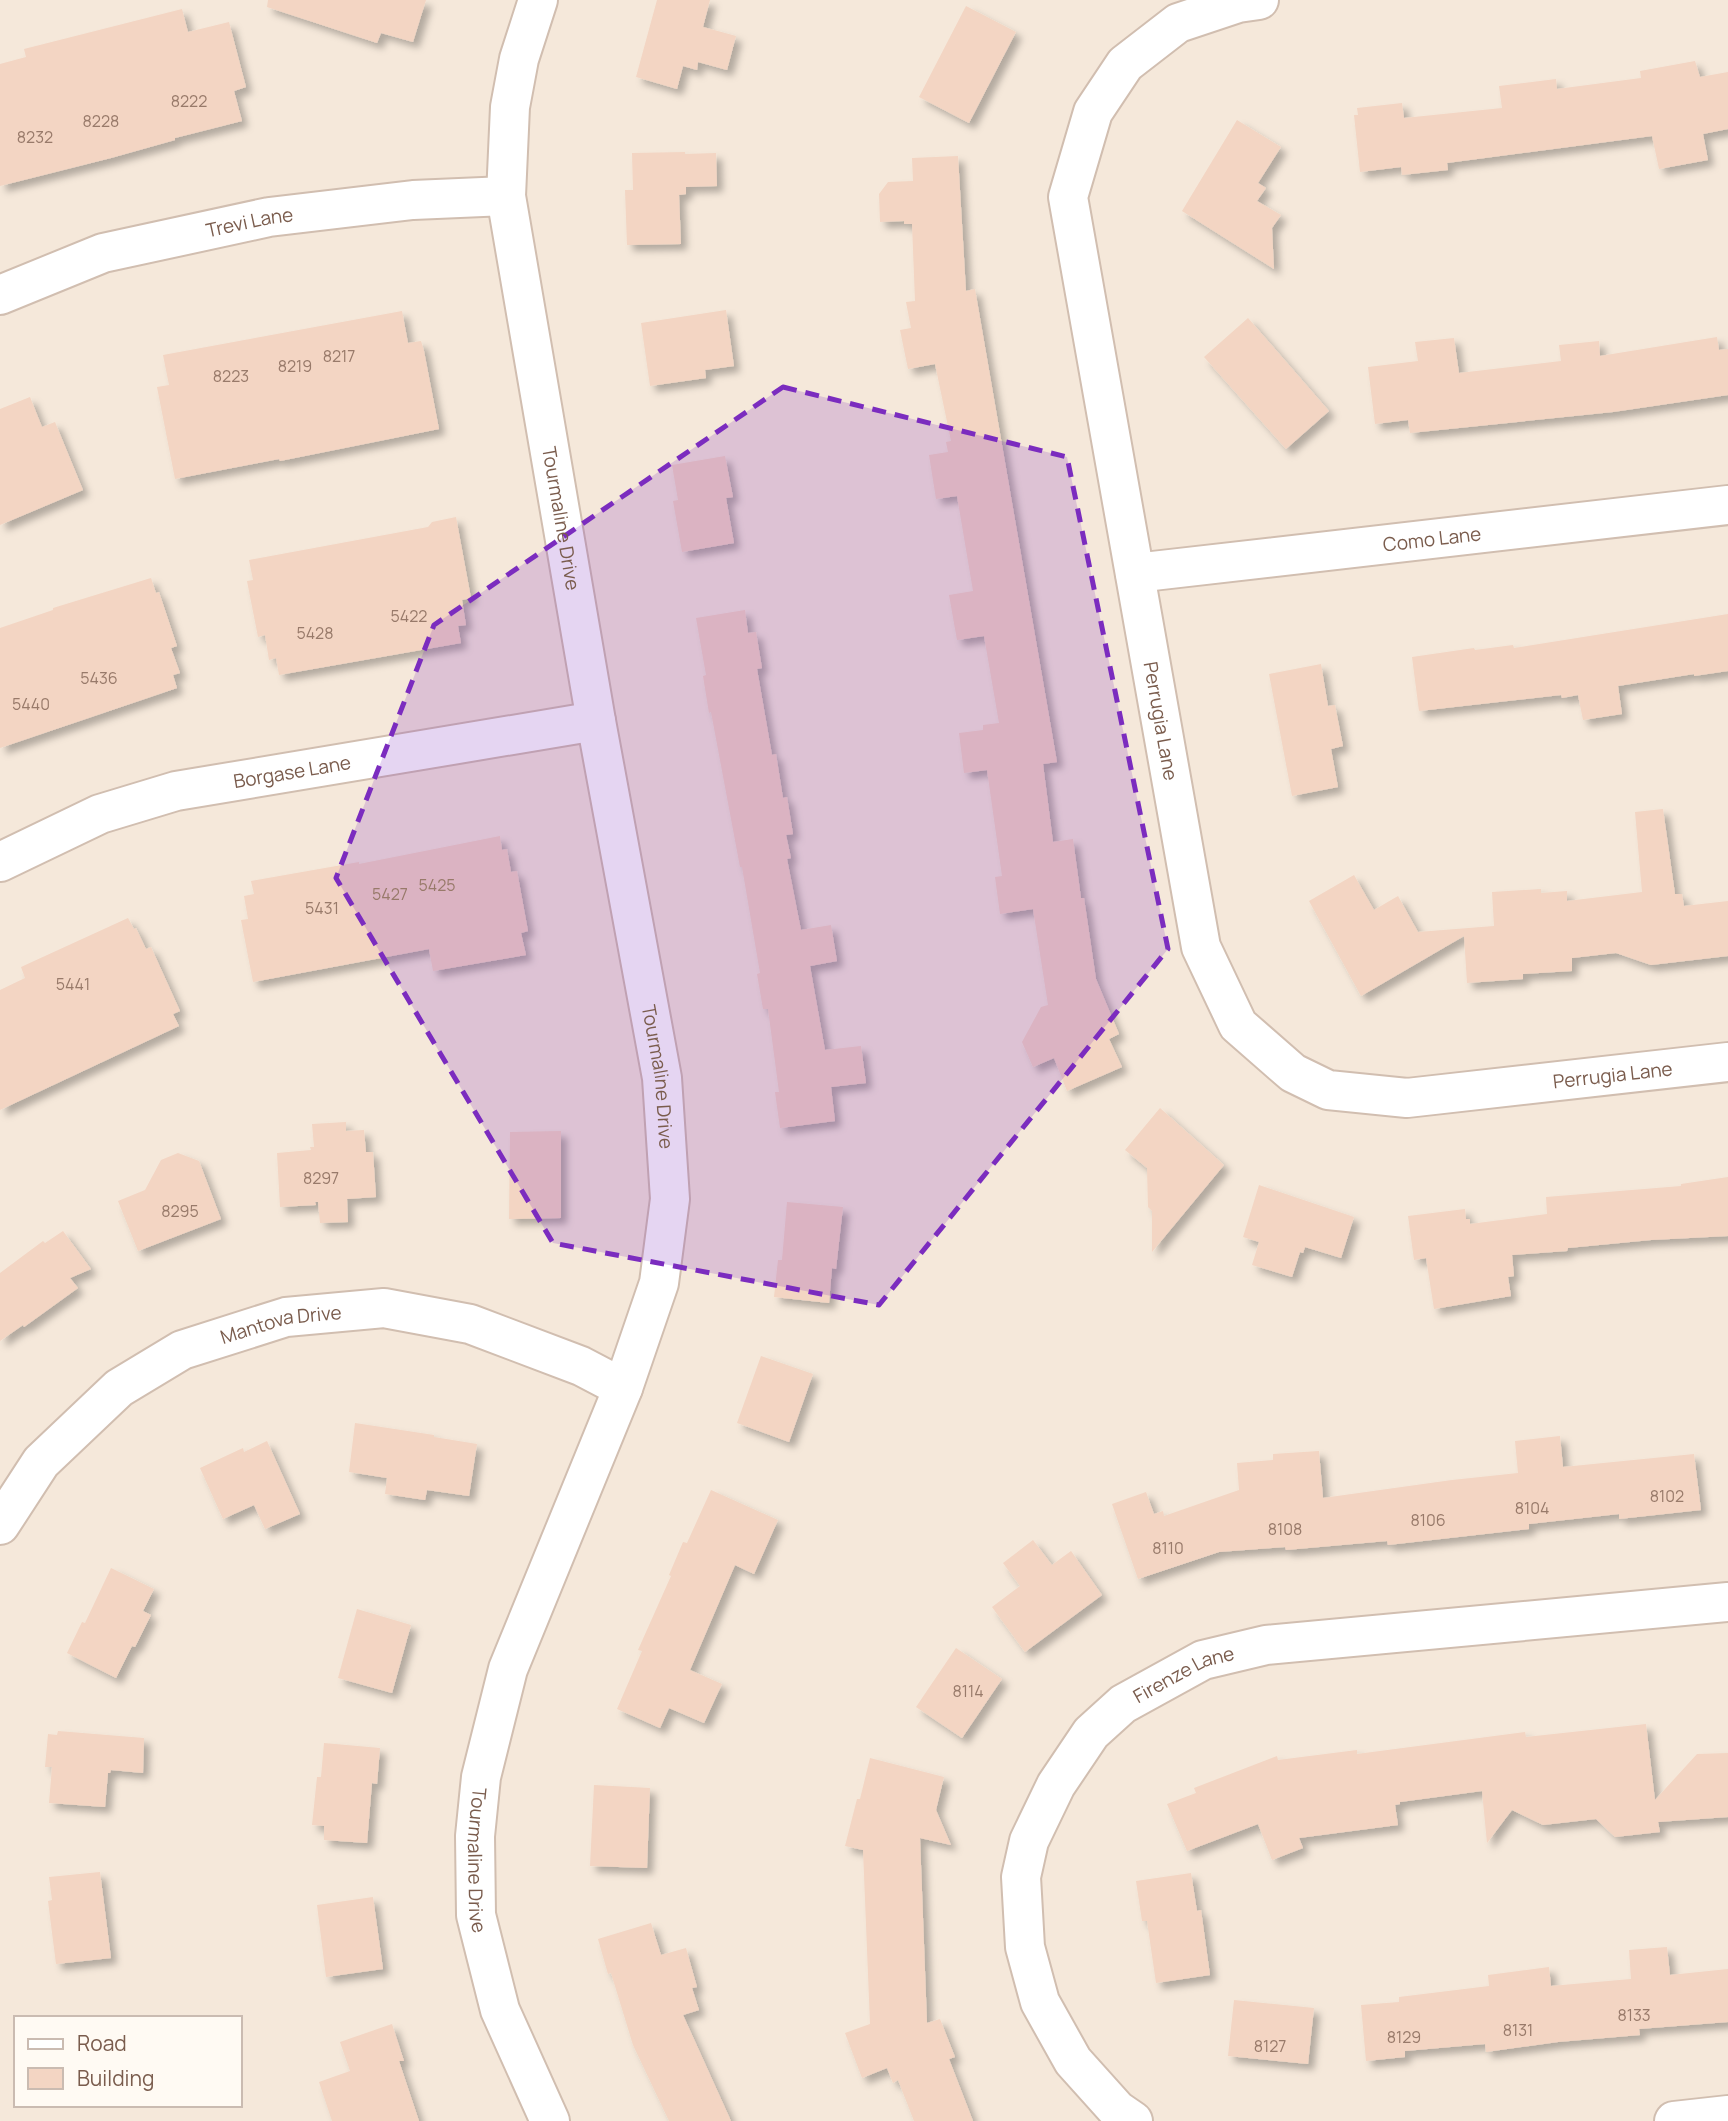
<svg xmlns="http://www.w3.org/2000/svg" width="1728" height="2121" viewBox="0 0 1728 2121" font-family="Manrope,sans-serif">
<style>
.residential{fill:#f5e8da;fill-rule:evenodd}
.building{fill:#f3d5c3;filter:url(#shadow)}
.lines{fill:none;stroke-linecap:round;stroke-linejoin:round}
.minor-casing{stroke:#d1beb0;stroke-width:42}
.minor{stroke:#fff;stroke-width:38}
.marked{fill:#7b2cbf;fill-opacity:0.2;stroke:#7b2cbf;stroke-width:5;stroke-dasharray:14 9;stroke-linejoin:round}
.labels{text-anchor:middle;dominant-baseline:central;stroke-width:7;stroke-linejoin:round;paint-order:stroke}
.number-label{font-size:16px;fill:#987a6a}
.street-label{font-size:19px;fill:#7a5c4d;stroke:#fffaf3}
</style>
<defs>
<filter id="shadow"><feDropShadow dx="6" dy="6" stdDeviation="3.5" flood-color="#0004"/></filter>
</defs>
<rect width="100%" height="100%" fill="#fdf6ec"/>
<path class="residential" d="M0 0H1728V2121H0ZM16 2018H240V2105H16Z"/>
<g class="building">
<path d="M268 0H426L413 42 381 33 377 43 267 7Z"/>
<path d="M657 0H710L703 27 736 36 727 70 698 62 697 70 683 66 677 89 636 77Z"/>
<path d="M966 6 1016 32 969 123 919 97Z"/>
<path d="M182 9 188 32 229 22 246 87 234 91 242 121 175 138V140L111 158 0 186V64L26 57 24 49Z"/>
<path d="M1695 61 1700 77 1728 72V129L1703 134 1708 160 1659 169 1652 136 1447 163 1448 170 1402 175 1401 167 1360 172 1354 115H1358L1357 108 1402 103 1404 118 1502 108 1499 86 1556 79 1557 89 1641 78 1640 71Z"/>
<path d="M1237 120 1281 147 1258 183 1266 188 1257 201 1281 215 1272 228 1274 269 1182 211Z"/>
<path d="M685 152V154L716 153 717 186 686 187V194L679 195 681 244 627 245 625 190H633L632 153Z"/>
<path d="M958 156 966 291 975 289 1057 762 1043 764 1053 842 1073 839 1081 898H1084L1096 979 1119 1034 1109 1039 1122 1067 1067 1091 1054 1058 1033 1067 1022 1042 1041 1007 1048 1005 1033 909 1000 914 995 877 1002 876 987 770 964 773 959 733 983 730V725L999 723 984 636 957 640 949 595 973 591 957 496 936 499 929 455 948 452 946 442 951 441 935 364 908 369 900 330 911 328 906 302 915 301 912 224H904V221L880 222 879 194 888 182 913 181 912 158Z"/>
<path d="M726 310 734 366 705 370 706 378 650 386 641 323Z"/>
<path d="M402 311 408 343 421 341 424 351 439 429 280 461 279 459 175 479 157 387 169 385 163 355Z"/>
<path d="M1248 318 1329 411 1286 449 1204 357Z"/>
<path d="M1717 337 1719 350 1728 349V395L1613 412 1410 433 1408 420 1375 424 1368 367 1418 361 1415 342 1454 338 1459 373 1561 361 1559 345 1599 341 1600 356Z"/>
<path d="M30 397 42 427 55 422 83 490 0 525V409Z"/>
<path d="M725 456 733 497 726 498 734 543 682 552 673 501 678 500 672 465Z"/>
<path d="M456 517 471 598 462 600 466 625 458 626 461 643 279 675 276 658 269 660 265 635 258 637 247 581 253 580 249 560 428 527 432 522Z"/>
<path d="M151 578 156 593 159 592 177 646 171 648 180 673 173 675 177 688 0 748V628L53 610V608Z"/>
<path d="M745 610 748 633 756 632 762 668 757 669 772 755 776 754 783 798 787 797 793 834 786 835 791 858 787 859 801 930 831 925 837 961 810 966 825 1050 861 1046 866 1083 831 1087 835 1121 780 1128 775 1092H779L768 1009H763L757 974 760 973 742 867H740L711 712 709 713 703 676 706 675 696 618Z"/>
<path d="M1728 614V671L1694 676V674L1618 686 1622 714 1583 720 1578 695 1562 698 1561 695 1419 711 1412 657 1474 648 1475 650 1513 645 1514 648Z"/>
<path d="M1321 664 1328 706 1335 705 1343 746 1331 749 1338 787 1292 796 1269 674Z"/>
<path d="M1663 809 1675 894H1682L1684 906 1728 901V956L1651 965 1616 953 1572 958V971L1523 974V979L1467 983 1464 936 1361 996 1309 901 1354 875 1374 910 1398 896 1418 932 1494 926 1492 892 1541 889V893L1567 891V901L1642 892 1635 812Z"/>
<path d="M500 836 502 850 507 849 511 872 517 871 528 931 521 933 526 955 433 971 429 949 253 982 241 920 248 919 244 896 254 894 251 881 359 862V864Z"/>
<path d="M128 918 134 929 136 928 146 949 151 947 180 1011 173 1014 179 1026 0 1110V990L25 978 21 967Z"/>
<path d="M1160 1108 1224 1165 1152 1252V1211L1148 1207 1147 1168 1125 1150Z"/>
<path d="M346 1122V1131L364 1130 366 1152H373L376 1197 347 1199 348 1222 320 1223 318 1202H315L316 1205 280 1207 277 1153 311 1150 310 1147H314L312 1124Z"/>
<path d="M561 1131V1218L509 1219 510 1132Z"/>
<path d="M178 1153 199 1161 221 1219 138 1251 118 1201 145 1190 161 1160Z"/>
<path d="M1728 1177V1236L1651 1240 1568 1248 1567 1251 1512 1255 1514 1276 1508 1277 1511 1296 1434 1309 1426 1258 1414 1260 1408 1216 1465 1209 1466 1219H1470V1224L1547 1214 1546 1197 1681 1186V1184Z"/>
<path d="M1259 1185 1354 1217 1341 1258 1305 1247 1303 1253 1300 1252 1292 1277 1252 1265 1259 1242 1243 1237Z"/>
<path d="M787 1202 843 1207 836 1269 832 1268 829 1303 774 1297 778 1260H782Z"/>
<path d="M63 1231 91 1269 70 1278 78 1288 24 1327 23 1325 0 1341V1273L43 1241 45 1243Z"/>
<path d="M761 1356 813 1374 789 1442 737 1423Z"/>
<path d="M355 1423 434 1435V1437L477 1444 469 1496 427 1490 425 1500 385 1494 387 1478 349 1472Z"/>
<path d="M1560 1436 1563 1467 1694 1454 1701 1510 1619 1519V1514L1529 1524V1529L1388 1545 1387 1541 1286 1550 1285 1547 1219 1552 1138 1579 1112 1504 1146 1492 1154 1514 1163 1511 1164 1516 1239 1490 1237 1463 1273 1460V1454L1319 1451 1323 1498 1452 1480 1518 1473 1515 1441Z"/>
<path d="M267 1441 300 1514 265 1529 254 1505 223 1519 200 1468 243 1448 244 1452Z"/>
<path d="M711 1490 778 1520 754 1574 735 1565 690 1670 722 1684 704 1723 669 1708 660 1728 617 1709 642 1651 638 1650 671 1576 669 1575 683 1542 687 1543Z"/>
<path d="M1033 1540 1052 1565 1071 1551 1102 1595 1025 1652 992 1607 1020 1586 1003 1563Z"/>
<path d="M111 1568 154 1589 143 1611 151 1615 135 1647 132 1646 116 1678 67 1653 82 1622 85 1623Z"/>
<path d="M357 1609 411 1625 392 1693 338 1678Z"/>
<path d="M956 1648 1002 1679 962 1738 916 1707Z"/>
<path d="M1646 1724 1655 1800 1697 1754 1728 1753V1817L1658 1822 1660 1832 1615 1837 1596 1819 1543 1825 1512 1810 1487 1843 1482 1791 1400 1802V1804L1395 1805 1398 1825 1299 1838 1303 1848 1272 1860 1258 1824 1187 1851 1167 1804 1196 1793 1194 1788 1277 1756 1278 1760 1357 1750V1754L1525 1732 1526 1737Z"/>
<path d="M58 1731 144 1738 143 1773 111 1770 110 1773H108L105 1807 49 1803 52 1767H45L48 1734 57 1735Z"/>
<path d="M324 1743 380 1748 377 1784 372 1783 367 1843 324 1840V1826L312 1825 317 1777H321Z"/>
<path d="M870 1758 944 1777 936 1810 951 1845 920 1838 927 2023 940 2019 955 2057 949 2059 973 2121H914L898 2080 893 2083 887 2068 862 2078 845 2033 870 2024 863 1850 845 1846 857 1799H860Z"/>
<path d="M594 1785 650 1788 647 1868 590 1866Z"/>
<path d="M100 1872 111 1958 56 1964 48 1901 52 1900 49 1877Z"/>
<path d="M1191 1873 1197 1911 1201 1910 1210 1975 1156 1983 1147 1921H1142L1136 1881Z"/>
<path d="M373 1897 383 1969 326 1977 317 1905Z"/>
<path d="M651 1923 661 1955 686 1948 697 1987 692 1988 699 2010 683 2015 731 2121H669L633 2045 611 1973 608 1974 598 1939Z"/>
<path d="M1667 1947 1670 1975 1728 1969V2022L1639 2029 1640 2035 1558 2042 1486 2052 1485 2044 1405 2051V2057L1366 2061 1361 2005 1399 2002V1997L1489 1986 1488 1975 1549 1967 1551 1986 1631 1979 1629 1950Z"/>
<path d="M1234 2000 1314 2008 1308 2064 1228 2056Z"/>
<path d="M392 2024 404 2061H399L419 2121H332L319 2082 350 2071 340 2042Z"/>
</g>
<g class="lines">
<g class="minor-casing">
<g id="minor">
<path id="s1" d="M538 0 519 59 510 107 506 196 596 721 662 1078 670 1199 659 1283 623 1388 508 1669 481 1777 475 1836 476 1915 500 2010 550 2121"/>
<path id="s2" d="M1259 0 1238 3 1178 23 1125 64 1093 112 1068 197 1201 947 1238 1025 1293 1073 1328 1090 1407 1098 1728 1062"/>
<path id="s3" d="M0 295 103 253 269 217 413 200 506 196"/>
<path id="s4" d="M1135 573 1728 505"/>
<path id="s5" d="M0 862 100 814 176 791 596 721"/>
<path id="s6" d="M0 1525 41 1462 119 1388 182 1350 286 1317 384 1308 470 1324 581 1366 623 1388"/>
<path id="s7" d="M1133 2121 1117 2110 1073 2061 1040 2002 1025 1947 1021 1877 1029 1841 1056 1785 1091 1733 1123 1704 1203 1660 1266 1645 1728 1602"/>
<path d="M1674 2121 1728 2115"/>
</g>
</g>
<use href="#minor" class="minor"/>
</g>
<path class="marked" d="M783 387 1067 457 1168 949 879 1305 553 1243 336 878 434 625Z"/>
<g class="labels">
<g class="number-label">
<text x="189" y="101">8222</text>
<text x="101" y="121">8228</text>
<text x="35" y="137">8232</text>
<text x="339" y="356">8217</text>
<text x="295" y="366">8219</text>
<text x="231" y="376">8223</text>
<text x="409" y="616">5422</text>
<text x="315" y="633">5428</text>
<text x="99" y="678">5436</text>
<text x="31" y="704">5440</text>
<text x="437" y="885">5425</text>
<text x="390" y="894">5427</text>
<text x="322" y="908">5431</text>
<text x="73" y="984">5441</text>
<text x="321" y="1178">8297</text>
<text x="180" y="1211">8295</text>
<text x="1667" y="1496">8102</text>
<text x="1532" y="1508">8104</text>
<text x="1428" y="1520">8106</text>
<text x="1285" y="1529">8108</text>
<text x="1168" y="1548">8110</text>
<text x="968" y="1691">8114</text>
<text x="1634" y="2015">8133</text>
<text x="1518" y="2030">8131</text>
<text x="1404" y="2037">8129</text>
<text x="1270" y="2046">8127</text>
</g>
<g class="street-label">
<text stroke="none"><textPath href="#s3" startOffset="261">Trevi Lane</textPath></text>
<text stroke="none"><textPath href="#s1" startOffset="527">Tourmaline Drive</textPath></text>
<text stroke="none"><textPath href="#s4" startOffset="299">Como Lane</textPath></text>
<text stroke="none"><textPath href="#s2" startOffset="830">Perrugia Lane</textPath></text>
<text stroke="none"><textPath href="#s5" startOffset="308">Borgase Lane</textPath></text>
<text stroke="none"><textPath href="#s2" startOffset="1544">Perrugia Lane</textPath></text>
<text stroke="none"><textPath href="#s1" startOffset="1094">Tourmaline Drive</textPath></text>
<text stroke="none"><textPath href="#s6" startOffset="359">Mantova Drive</textPath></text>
<text stroke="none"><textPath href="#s7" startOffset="553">Firenze Lane</textPath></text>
<text stroke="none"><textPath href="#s1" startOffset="1911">Tourmaline Drive</textPath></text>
</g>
</g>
<rect x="14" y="2016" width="228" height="91" fill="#fffaf3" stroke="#cabbb1" stroke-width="2"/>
<rect x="28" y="2039" width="35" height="10" fill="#ffffff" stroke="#cabbb1" stroke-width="2"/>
<text x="77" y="2051" font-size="21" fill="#7a5c4d">Road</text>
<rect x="28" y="2068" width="35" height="21" fill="#f3d5c3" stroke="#cabbb1" stroke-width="2"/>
<text x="77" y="2086" font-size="21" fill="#7a5c4d">Building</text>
</svg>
